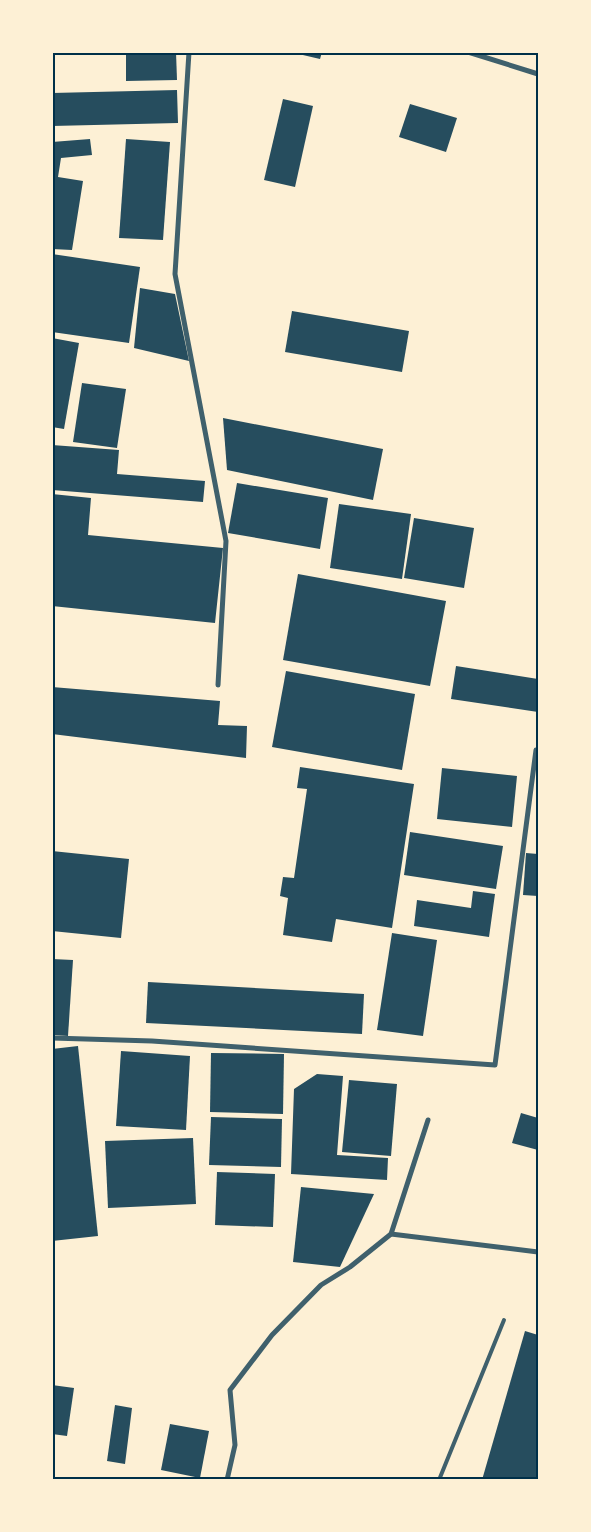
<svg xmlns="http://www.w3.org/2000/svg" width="591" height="1532" viewBox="0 0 591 1532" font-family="Ubuntu,sans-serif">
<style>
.building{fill:#264d5e}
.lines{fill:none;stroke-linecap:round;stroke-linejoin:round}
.service{stroke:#3f606c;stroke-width:4}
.minor{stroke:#3f606c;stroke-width:5}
.neatline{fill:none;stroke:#003049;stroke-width:2}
</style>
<rect width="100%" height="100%" fill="#fdf0d5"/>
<g class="building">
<path d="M126 52H176L177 80 126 81Z"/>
<path d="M290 52H322L320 59Z"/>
<path d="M177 90 178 123 52 126V93Z"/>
<path d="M283 99 313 106 295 187 264 180Z"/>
<path d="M410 104 457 118 446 152 399 137Z"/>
<path d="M90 139 92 155 61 158 58 177 83 181 72 250 52 249V142Z"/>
<path d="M126 139 170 142 163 240 119 238Z"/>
<path d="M52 254 140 267 129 343 52 332Z"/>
<path d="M140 288 175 294 189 361 134 348Z"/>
<path d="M292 311 409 331 402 372 285 352Z"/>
<path d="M52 338 79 343 64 429 52 427Z"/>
<path d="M82 383 126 389 117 448 73 442Z"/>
<path d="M223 418 383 449 373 500 227 470Z"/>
<path d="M52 445 119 450 117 474 205 481 203 502 52 490Z"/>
<path d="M237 483 328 498 320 549 228 533Z"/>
<path d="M52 494 91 498 88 535 223 548 215 623 52 606Z"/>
<path d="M339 504 411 514 402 579 330 568Z"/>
<path d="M414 518 474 528 464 588 404 578Z"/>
<path d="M298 574 446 601 430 686 283 660Z"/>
<path d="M456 666 538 679V712L451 699Z"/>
<path d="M286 671 415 694 402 770 272 747Z"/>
<path d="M52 687 220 701 218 725 247 726 246 758 52 734Z"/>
<path d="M300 767 414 784 392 928 336 919 332 942 283 935 288 898 280 896 283 877 294 878 307 789 297 788Z"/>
<path d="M442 768 517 776 512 827 437 819Z"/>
<path d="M410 832 503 846 496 889 404 875Z"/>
<path d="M52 851 129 859 121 938 52 931Z"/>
<path d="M526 853 538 854V896L523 895Z"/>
<path d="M473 891 495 894 489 937 414 926 417 900 471 908Z"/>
<path d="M392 933 437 940 423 1036 377 1030Z"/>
<path d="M52 959 73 960 68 1036 52 1035Z"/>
<path d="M148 982 364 994 362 1034 146 1023Z"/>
<path d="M78 1046 98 1236 52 1241V1049Z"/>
<path d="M121 1051 190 1056 186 1130 116 1126Z"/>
<path d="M211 1053 284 1054 283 1114 210 1112Z"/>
<path d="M317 1074 343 1076 337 1155 388 1158 387 1180 291 1174 294 1089Z"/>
<path d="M349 1080 397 1084 391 1156 342 1152Z"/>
<path d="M521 1113 538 1118V1150L512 1143Z"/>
<path d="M211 1117 282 1119 281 1167 209 1165Z"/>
<path d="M193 1138 196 1204 108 1208 105 1141Z"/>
<path d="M217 1172 275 1174 273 1227 215 1225Z"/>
<path d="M301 1187 374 1194 340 1267 293 1262Z"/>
<path d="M525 1331 538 1335V1480H482Z"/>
<path d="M52 1385 74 1388 67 1436 52 1434Z"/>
<path d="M115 1405 132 1408 125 1464 107 1461Z"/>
<path d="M170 1424 209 1431 200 1478 161 1470Z"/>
</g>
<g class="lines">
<path class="service" d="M439 1480 504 1320"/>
<g class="minor">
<path d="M189 52 175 274 226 541 218 685"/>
<path d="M468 52 538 74"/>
<path d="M52 1038 152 1041 495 1065 536 750"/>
<path d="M391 1234 538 1252"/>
<path d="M227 1480 235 1445 230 1390 272 1335 321 1285 350 1267 391 1234 428 1120"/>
</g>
</g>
<rect width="591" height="1532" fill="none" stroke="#fdf0d5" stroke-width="108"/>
<rect x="54" y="54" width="483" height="1424" class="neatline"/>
</svg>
